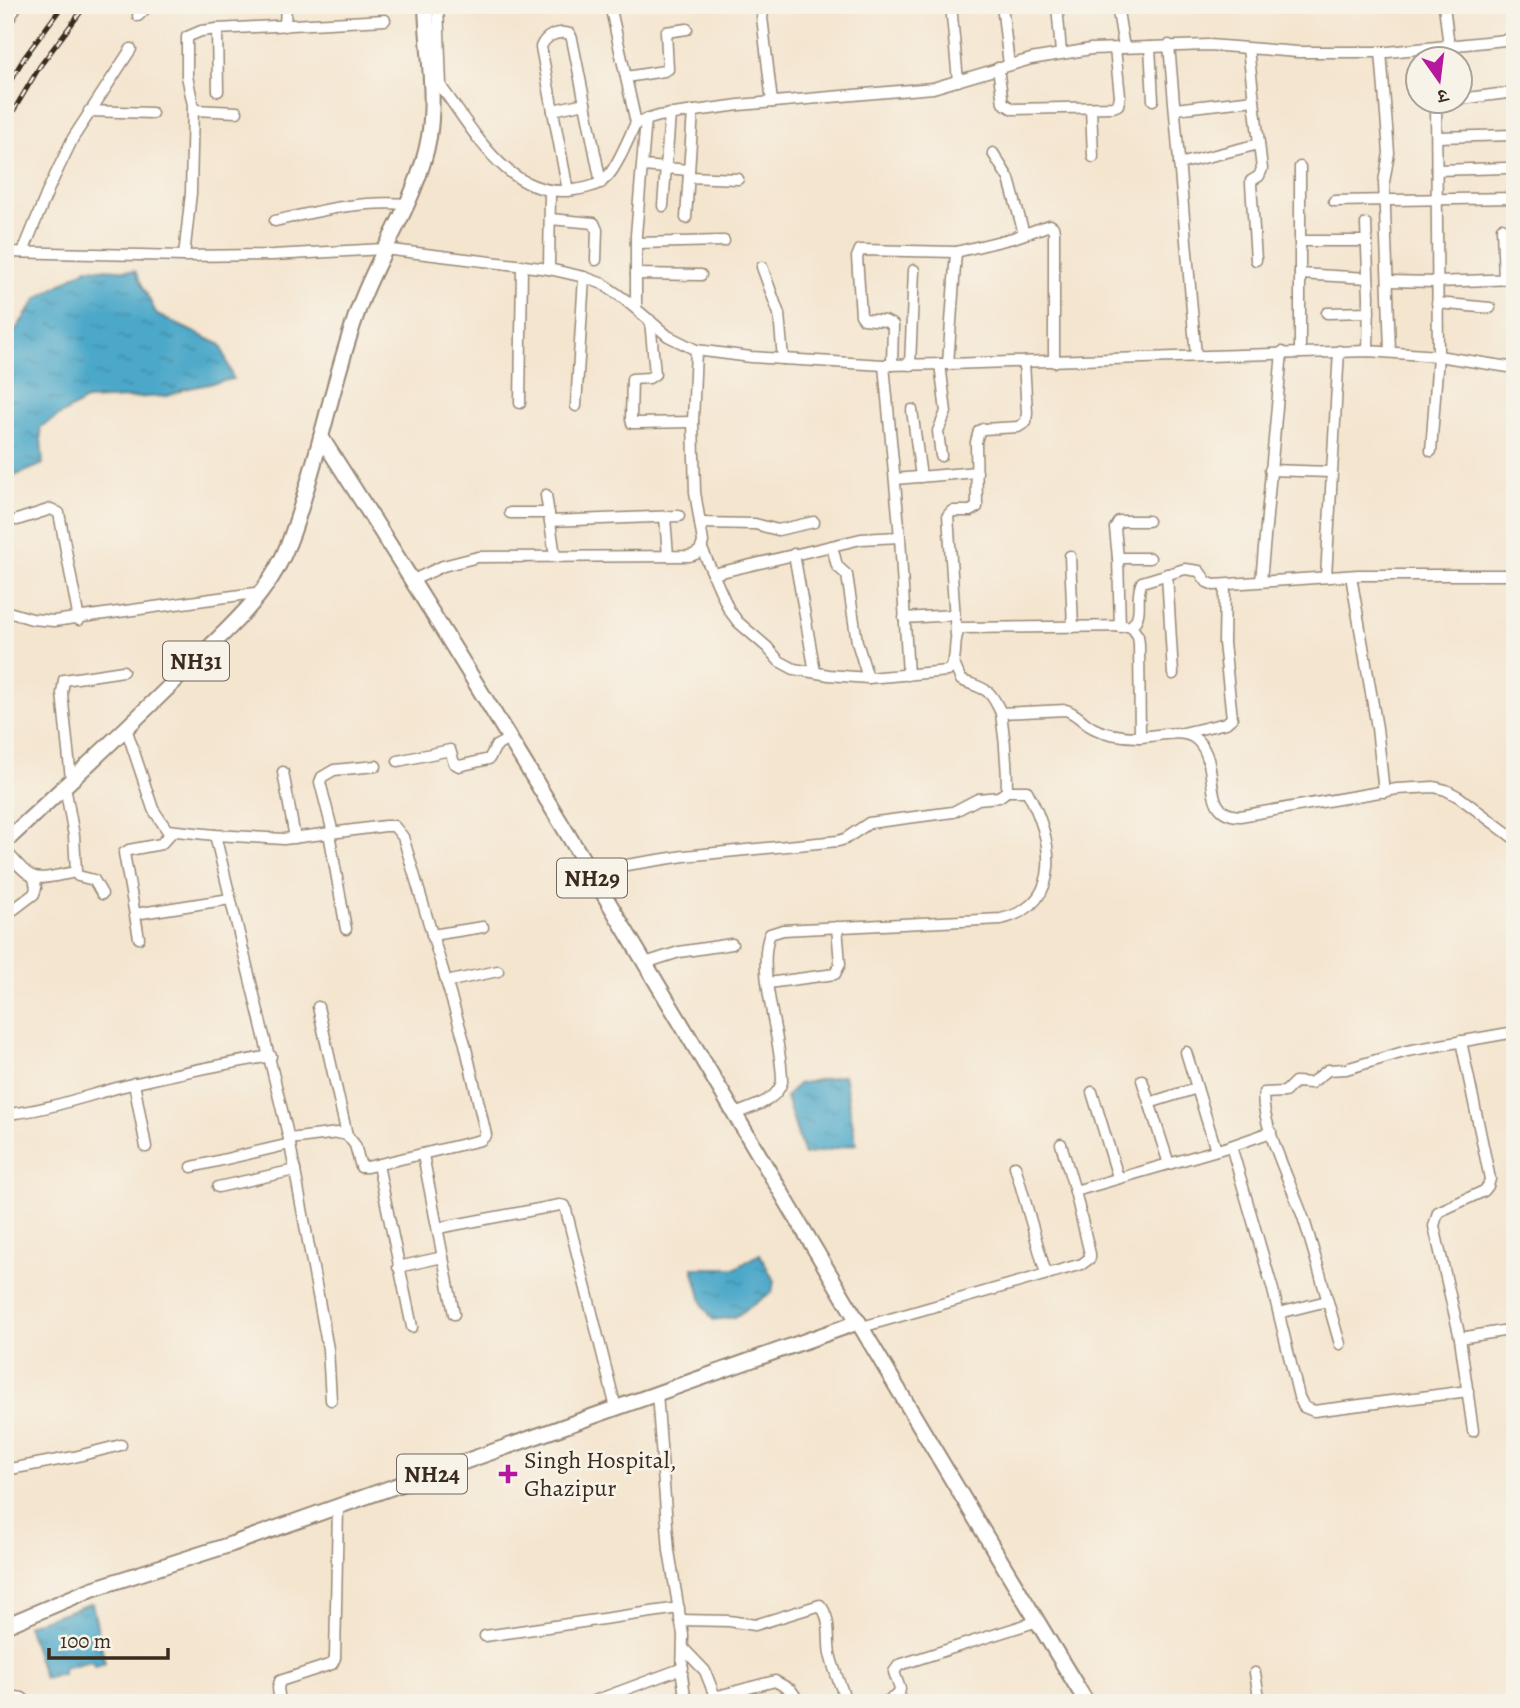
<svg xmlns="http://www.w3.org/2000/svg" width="1520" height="1708" viewBox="0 0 1520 1708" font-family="Alegreya,'Noto Serif Devanagari',serif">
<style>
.water{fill:url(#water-ripples);stroke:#436974;stroke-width:2}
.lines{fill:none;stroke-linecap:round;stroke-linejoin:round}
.minor-casing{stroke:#988876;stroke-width:13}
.highway-casing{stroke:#988876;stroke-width:18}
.minor{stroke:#fff;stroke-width:10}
.highway{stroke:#fff;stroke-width:14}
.rail-casing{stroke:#3b2a1e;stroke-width:5}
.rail{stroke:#f7f3e8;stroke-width:2.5;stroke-dasharray:8;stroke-linecap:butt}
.poi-dot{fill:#b5179e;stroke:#f7f3e8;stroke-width:2.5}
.labels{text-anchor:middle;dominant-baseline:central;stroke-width:5;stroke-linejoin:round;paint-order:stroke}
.shield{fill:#f7f3e8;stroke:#73665b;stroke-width:2}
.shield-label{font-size:23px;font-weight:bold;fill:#3b2a1e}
.poi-label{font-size:24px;fill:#3b2a1e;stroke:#f7f3e8;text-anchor:start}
</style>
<defs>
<pattern id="water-ripples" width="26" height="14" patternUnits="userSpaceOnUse" patternTransform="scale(1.75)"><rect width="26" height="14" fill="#4ba8c9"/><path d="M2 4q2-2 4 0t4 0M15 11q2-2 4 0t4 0" fill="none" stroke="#4089a3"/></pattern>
</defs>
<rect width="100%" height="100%" fill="#f7f3e8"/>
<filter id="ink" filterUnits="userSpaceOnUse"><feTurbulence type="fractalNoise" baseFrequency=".0143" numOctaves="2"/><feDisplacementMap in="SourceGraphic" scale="14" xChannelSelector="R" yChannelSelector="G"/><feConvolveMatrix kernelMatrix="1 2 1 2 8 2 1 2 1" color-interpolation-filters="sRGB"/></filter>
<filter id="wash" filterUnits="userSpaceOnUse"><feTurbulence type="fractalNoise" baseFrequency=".00686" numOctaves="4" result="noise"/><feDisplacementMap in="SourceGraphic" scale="28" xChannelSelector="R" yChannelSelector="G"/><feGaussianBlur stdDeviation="1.57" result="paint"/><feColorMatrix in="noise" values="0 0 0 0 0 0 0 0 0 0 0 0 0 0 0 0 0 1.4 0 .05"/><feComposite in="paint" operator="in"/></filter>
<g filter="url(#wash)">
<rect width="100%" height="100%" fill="#f4e5cf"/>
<g class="water">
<path d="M87 268 135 271 157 315 221 345 233 379 185 389 168 396 86 400 40 427 43 464 5 480V345L37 299Z"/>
<path d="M844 1075 856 1144 804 1155 786 1097 798 1084Z"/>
<path d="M760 1254 774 1281 772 1292 735 1317 713 1320 703 1305 693 1268H736Z"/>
<path d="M92 1603 105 1663 95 1666 91 1661 63 1668V1674L44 1678 27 1625Z"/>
</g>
</g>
<g filter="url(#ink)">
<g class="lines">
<g class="minor-casing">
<g id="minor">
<path d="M438 5 441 86"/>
<path d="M530 5H542"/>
<path d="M610 5 636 123"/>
<path d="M765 5 762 17 772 102"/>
<path d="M951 5 958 81"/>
<path d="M1002 5 1009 65"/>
<path d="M1057 5 1061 53"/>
<path d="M1117 5 1124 48"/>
<path d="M1444 5 1449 47"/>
<path d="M138 16 149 5"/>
<path d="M5 26 17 5"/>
<path d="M285 26 286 5"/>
<path d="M217 29 218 91"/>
<path d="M1169 45 1196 356"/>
<path d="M1150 47 1153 100"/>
<path d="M1436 48V60"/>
<path d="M1248 49 1262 169 1259 176 1251 181V184L1256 260"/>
<path d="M1381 52 1389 153 1384 182 1390 351"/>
<path d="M998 68 1003 103 1013 109 1113 107 1118 105 1120 96 1115 49"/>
<path d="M431 74C469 119 503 201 574 190 589 188 602 185 611 172 621 158 628 139 636 123L659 116 739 105 933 88 1031 59 1091 49 1209 45 1298 52H1388L1515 39"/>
<path d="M626 77 664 71 668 69 666 32 687 29"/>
<path d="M1460 99 1515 92"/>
<path d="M1091 108 1093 157"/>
<path d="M1175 109 1254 100"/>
<path d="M193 110 237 112"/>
<path d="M553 110 585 103"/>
<path d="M89 111 152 113"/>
<path d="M1437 137 1515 135"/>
<path d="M993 153 1009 179 1024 234"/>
<path d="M1179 164 1259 144"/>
<path d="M643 166 689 170"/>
<path d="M1300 167V352"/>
<path d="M1437 170 1506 168"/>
<path d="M689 177 738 179"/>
<path d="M568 191 541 47C545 36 558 30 570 34L572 39 601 183"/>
<path d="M1334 201 1515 198"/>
<path d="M663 206 670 114"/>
<path d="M686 218 693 111"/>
<path d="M550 219 594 223 597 230 596 260"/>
<path d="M275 221C319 211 361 200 407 204"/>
<path d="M1366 224 1369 297 1368 351"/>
<path d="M1502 228 1504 279"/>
<path d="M1301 241H1367"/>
<path d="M636 243 724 241"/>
<path d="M5 252 184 256 273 255 384 249 549 269 584 277 603 284 623 298 668 336 696 350 751 357 884 365 948 364 1368 351 1438 356 1515 368"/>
<path d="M23 252 49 188 73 138 131 49"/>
<path d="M184 256 191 193 193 105 187 76V37L201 31 217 29 385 20"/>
<path d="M762 267 779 314 783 359"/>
<path d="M549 269 550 192"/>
<path d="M636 274 701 275"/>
<path d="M1300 274 1368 278"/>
<path d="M1388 281 1437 282 1515 279"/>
<path d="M1437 303 1490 308"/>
<path d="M636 308V235L646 119"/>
<path d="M1327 313 1369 312"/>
<path d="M650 320 655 374 649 378 632 379 631 419 632 423H637L693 422"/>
<path d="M940 364 946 412 938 431 941 456"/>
<path d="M948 364 956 252"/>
<path d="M884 365 900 537 908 675"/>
<path d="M892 365 893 325 885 321 864 319 861 315 857 257 860 250 956 252 1013 238 1050 225 1053 227 1054 231V362"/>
<path d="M910 365 914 270"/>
<path d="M520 403 522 267"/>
<path d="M576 406 584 277"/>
<path d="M912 410 921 477"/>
<path d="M1431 451 1438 356 1436 102"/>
<path d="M1270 470 1330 472"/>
<path d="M895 479 977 472"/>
<path d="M546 495 555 556"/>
<path d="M510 513H549"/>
<path d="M665 517 668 556"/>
<path d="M17 520 51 509 59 513 79 620"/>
<path d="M550 521 679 516"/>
<path d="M700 523 755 524 778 530 814 522"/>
<path d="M832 546 837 566 847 575 857 642 868 678"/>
<path d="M702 549 729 610 738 622 767 647 779 661 794 669 829 675 868 678 948 671C960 657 951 642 960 628L1131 626C1145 615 1134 596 1142 582L1185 569 1199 571 1207 582 1214 585 1358 575H1515"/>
<path d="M794 554 815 672"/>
<path d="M1070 556 1073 627"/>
<path d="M1118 558H1150"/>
<path d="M713 574 861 539 900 537"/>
<path d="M1167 574 1173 674"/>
<path d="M1351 576 1377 728 1384 792"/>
<path d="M1326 577 1339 351"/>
<path d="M413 580 443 566 478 557 689 556C698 554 701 551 703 542L695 492 693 422 696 350"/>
<path d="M1261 581 1282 352"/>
<path d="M5 611 32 619 54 621 262 592"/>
<path d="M904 618 954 615"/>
<path d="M1131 626 1138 636 1139 644 1140 737"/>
<path d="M1120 627 1118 558 1115 528 1119 521H1148"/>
<path d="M956 635 948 515 952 511H970L977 507 976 442 979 431 983 429 1018 427 1026 422 1027 413 1024 362"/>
<path d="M954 664 961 680C985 690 989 686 1001 713L1066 710C1075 713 1080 719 1088 725 1101 734 1123 737 1139 737 1156 737 1183 727 1197 740 1223 765 1198 815 1240 816L1397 789 1434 787 1446 790 1459 797 1515 839"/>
<path d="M126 728 153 809 167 830 215 835 284 839 385 826H394L403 837 465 1044 486 1135 481 1140 367 1167H361L355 1145 347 1135 338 1133 289 1139"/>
<path d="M1183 733 1226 723 1232 718 1224 643 1225 585"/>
<path d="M398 761 450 750 454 763 459 766 489 759 496 746 509 739"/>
<path d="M283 772 295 838"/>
<path d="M71 779 62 693 64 680 123 671"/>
<path d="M65 786 74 836 76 872 78 876 94 880 102 894"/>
<path d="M329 833 346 929"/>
<path d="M333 833 320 782 322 777 334 770 376 766"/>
<path d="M215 835 289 1139 328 1349 331 1400"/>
<path d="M5 850C36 885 31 880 76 872"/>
<path d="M588 871 684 856 838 841 845 839 869 823 953 812 978 799 999 797 1007 791C1007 764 1005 739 1001 713"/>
<path d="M135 914 230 899"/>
<path d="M5 916 34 894 36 888 34 878"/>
<path d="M432 935 483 927"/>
<path d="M139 938 124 853 129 850 161 844 172 832"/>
<path d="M645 963 679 952 732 944"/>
<path d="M446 982 498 971"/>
<path d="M768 983 835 974 840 964 837 927"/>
<path d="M318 1007 347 1135"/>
<path d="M1461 1041 1490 1179 1488 1186 1484 1191 1438 1212 1434 1226 1460 1338 1473 1431"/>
<path d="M1186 1052 1216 1150"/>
<path d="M1142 1080 1169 1164"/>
<path d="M134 1083 146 1147"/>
<path d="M1092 1092 1118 1177"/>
<path d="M1149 1103 1197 1088"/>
<path d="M5 1114C48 1111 90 1094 132 1084 178 1073 224 1064 271 1056"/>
<path d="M735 1114C753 1106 776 1102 782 1082 783 1043 755 969 770 934L783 930 1001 919C1067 904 1052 836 1027 791H1007"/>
<path d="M1061 1144 1075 1191"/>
<path d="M1231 1146 1273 1290 1299 1397 1304 1407 1314 1411 1468 1391"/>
<path d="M423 1155 454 1314"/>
<path d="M378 1165 412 1327"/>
<path d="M1015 1166 1046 1274"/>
<path d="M192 1167 290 1144"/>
<path d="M218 1187 295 1170"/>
<path d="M438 1228 560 1205 565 1206 616 1408"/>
<path d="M398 1267 443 1257"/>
<path d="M1279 1313 1327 1301"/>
<path d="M862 1327 1082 1264 1090 1258V1254L1075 1191 1231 1146 1271 1132"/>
<path d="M1460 1338 1515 1329"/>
<path d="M1340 1344C1328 1303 1317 1261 1304 1220 1295 1193 1258 1117 1264 1093L1285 1092 1295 1082 1311 1083 1328 1070 1346 1069 1407 1051 1515 1032"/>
<path d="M657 1393 669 1551 683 1635 682 1675 686 1703"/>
<path d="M5 1470 74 1457 121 1445"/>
<path d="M680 1620 729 1621 755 1625 820 1605C832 1619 827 1638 830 1654 834 1671 841 1687 847 1703"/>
<path d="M485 1636 679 1608"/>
<path d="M683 1648 705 1671 714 1694 718 1696 775 1681 791 1690 800 1703"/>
<path d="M1255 1673 1260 1703"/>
<path d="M5 1692 9 1696 22 1698 28 1703"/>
<path d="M280 1703 278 1688 280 1681 332 1664 335 1658 338 1507"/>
<path d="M589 1703 683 1668"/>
<path d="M884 1703 899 1694 900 1689 894 1672 899 1665 1038 1621"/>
</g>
</g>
<g class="highway-casing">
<g id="highway">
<path d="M321 437C588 852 829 1282 1087 1703"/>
<path d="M5 842C67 784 129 727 189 667 214 642 241 619 262 591 285 562 296 525 306 490 325 428 338 363 361 302 382 247 419 196 429 137 436 93 427 49 426 5"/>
<path d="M5 1626 92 1589 232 1544 859 1322"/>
</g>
</g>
<use href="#minor" class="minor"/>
<use href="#highway" class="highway"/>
<g class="rail-casing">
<g id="rail">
<path d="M5 90 24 58 63 5"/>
<path d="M5 125 40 66 86 5"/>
</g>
</g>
<use href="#rail" class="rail"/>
</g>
</g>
<path class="poi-dot" d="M504.5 1463.5h7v7h7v7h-7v7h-7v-7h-7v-7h7z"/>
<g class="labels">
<g class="shield">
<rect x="163" y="641.5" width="66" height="39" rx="5"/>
<rect x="557" y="858.5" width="70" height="39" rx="5"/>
<rect x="397" y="1454.5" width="70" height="39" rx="5"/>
</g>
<g class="shield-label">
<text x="196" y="661">NH31</text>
<text x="592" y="878">NH29</text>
<text x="432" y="1474">NH24</text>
</g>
<g class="poi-label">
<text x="524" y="1460">Singh Hospital,<tspan x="524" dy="28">Ghazipur</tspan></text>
</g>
</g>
<rect width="1520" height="1708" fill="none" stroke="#f7f3e8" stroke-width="28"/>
<g transform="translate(1439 80) rotate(166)"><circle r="33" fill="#f7f3e8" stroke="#aca397" stroke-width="2"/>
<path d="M0-5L12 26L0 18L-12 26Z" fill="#b5179e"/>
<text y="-10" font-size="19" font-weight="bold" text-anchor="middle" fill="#3b2a1e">उ</text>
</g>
<path d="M49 1648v10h119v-10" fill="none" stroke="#3b2a1e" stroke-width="3.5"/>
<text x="60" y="1648" font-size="21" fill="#3b2a1e" stroke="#f7f3e8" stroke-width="5" paint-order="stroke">100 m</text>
</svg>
